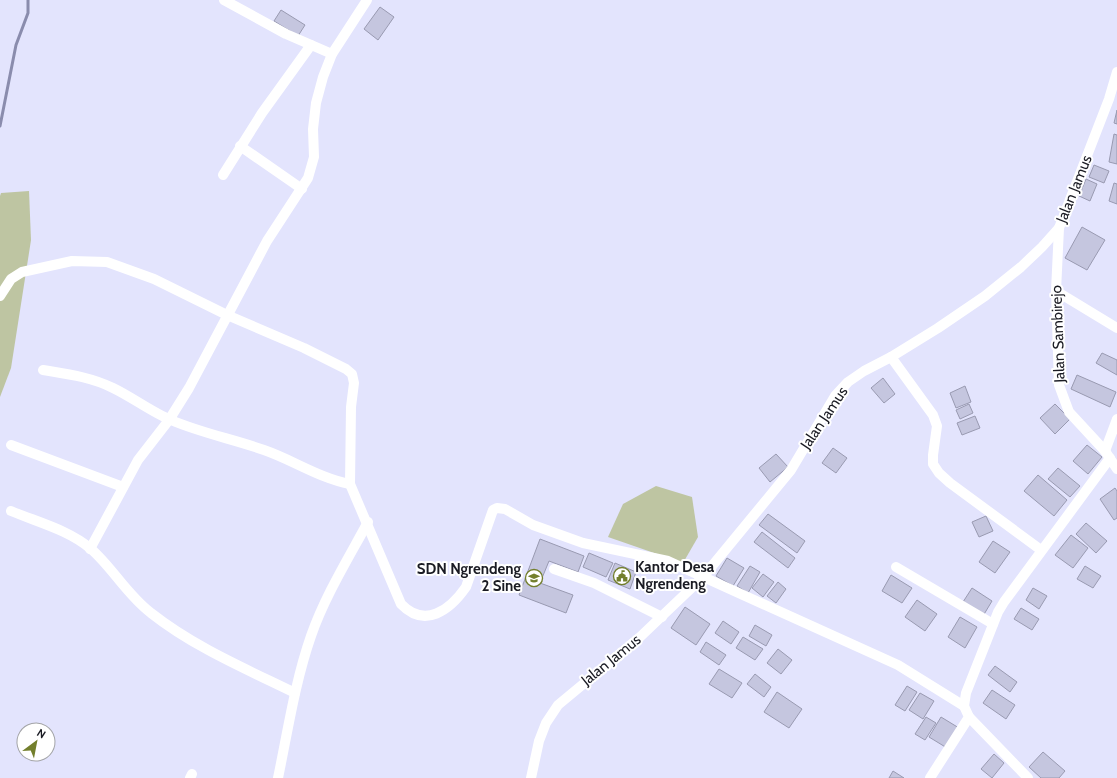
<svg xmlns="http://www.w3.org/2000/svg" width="1117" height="778" viewBox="0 0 1117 778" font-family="Cabin,sans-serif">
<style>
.green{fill:#bec5a2}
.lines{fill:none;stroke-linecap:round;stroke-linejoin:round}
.stream{stroke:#8a8cad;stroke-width:3}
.building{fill:#c5c6df;stroke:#999ab1}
.street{stroke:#fff;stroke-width:10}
.labels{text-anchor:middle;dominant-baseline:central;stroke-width:4;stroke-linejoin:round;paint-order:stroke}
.street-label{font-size:15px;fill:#1a1b23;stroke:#fff}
.poi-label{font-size:15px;font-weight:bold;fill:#1a1b23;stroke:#fff;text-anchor:start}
</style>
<rect width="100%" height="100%" fill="#e3e4fd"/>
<g class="green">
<path d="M29 191 31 240 11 368 0 397V196L1 193Z"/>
<path d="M656 486 692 497 698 537 683 563 608 537 623 504Z"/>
</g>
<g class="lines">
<path class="stream" d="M0 126 16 45 28 13V0"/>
</g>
<g class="building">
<path d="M380 7 394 17 378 40 364 29Z"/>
<path d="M281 10 305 25 298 36 274 21Z"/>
<path d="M1117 110V124L1114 123Z"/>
<path d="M1114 134 1117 135V164L1109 162Z"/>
<path d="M1094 165 1109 171 1104 183 1089 177Z"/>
<path d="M1086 179 1097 184 1090 201 1079 196Z"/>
<path d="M1114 183 1117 184V204L1109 201Z"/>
<path d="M1082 227 1105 240 1087 270 1065 258Z"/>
<path d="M1102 353 1117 360V375L1096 363Z"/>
<path d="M1077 375 1116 392 1110 407 1071 389Z"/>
<path d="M883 378 895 394 884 403 871 388Z"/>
<path d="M965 386 971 402 956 408 950 393Z"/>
<path d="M969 404 973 413 960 419 956 410Z"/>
<path d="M1055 404 1070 419 1055 434 1040 418Z"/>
<path d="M975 416 980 428 962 435 957 423Z"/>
<path d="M1087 445 1102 457 1088 474 1073 461Z"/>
<path d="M833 448 847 458 836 473 822 463Z"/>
<path d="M776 454 788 467 770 482 759 468Z"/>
<path d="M1058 468 1080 486 1070 497 1048 479Z"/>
<path d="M1038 475 1067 500 1054 516 1024 491Z"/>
<path d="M1115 488 1117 491V518L1114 520 1100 499Z"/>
<path d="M768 514 805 541 797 553 759 525Z"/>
<path d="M986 516 993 531 979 537 972 522Z"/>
<path d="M1086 523 1107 541 1096 553 1076 534Z"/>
<path d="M762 532 795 558 788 568 754 542Z"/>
<path d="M1071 535 1088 548 1073 568 1055 555Z"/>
<path d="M540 539 584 556 578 572 549 561 540 583 573 595 566 613 519 595Z"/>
<path d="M993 541 1010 552 995 573 979 562Z"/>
<path d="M589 553 613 563 606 577 583 567Z"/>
<path d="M727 558 744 568 733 586 716 576Z"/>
<path d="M615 563 636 572 630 589 608 580Z"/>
<path d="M750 566 760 572 748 593 737 586Z"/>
<path d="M1085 566 1101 576 1093 588 1077 579Z"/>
<path d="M763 574 774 582 763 597 752 588Z"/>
<path d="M891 575 912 588 902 603 882 591Z"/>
<path d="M778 582 786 589 776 603 767 596Z"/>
<path d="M972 588 992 601 983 616 963 602Z"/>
<path d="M1033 588 1047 596 1039 609 1026 600Z"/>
<path d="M917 600 937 614 925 631 905 617Z"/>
<path d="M685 607 710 624 696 645 671 628Z"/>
<path d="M1021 608 1039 619 1032 630 1014 619Z"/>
<path d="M960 617 977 627 965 648 948 637Z"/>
<path d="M723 621 739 632 731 644 715 633Z"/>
<path d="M755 625 772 635 766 646 749 636Z"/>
<path d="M743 637 763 649 755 660 736 648Z"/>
<path d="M706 642 726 655 719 665 700 652Z"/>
<path d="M778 649 792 660 781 674 767 663Z"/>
<path d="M995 666 1017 682 1010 692 988 675Z"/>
<path d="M719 669 742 683 732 698 709 684Z"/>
<path d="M755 674 771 687 764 697 747 684Z"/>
<path d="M907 686 917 692 905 711 895 705Z"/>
<path d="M992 690 1015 705 1006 719 983 703Z"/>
<path d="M777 692 802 709 789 728 764 712Z"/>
<path d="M920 693 934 701 923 719 909 710Z"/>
<path d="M926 717 936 723 925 740 915 734Z"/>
<path d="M941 717 959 728 947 748 929 737Z"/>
<path d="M1043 752 1065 771 1059 778H1041L1029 767Z"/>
<path d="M994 754 1004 763 992 778 981 769Z"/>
<path d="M893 771 904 778H889Z"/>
</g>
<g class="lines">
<g class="street">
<path d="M224 0 286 34 332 54"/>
<path d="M240 146 302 189"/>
<path d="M223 175 262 113 311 45"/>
<path d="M1059 228 1056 291 1059 385 1069 412 1105 451 1117 469"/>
<path d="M1056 291 1117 328"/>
<path d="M0 296 11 279 22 272 72 261 107 262 154 279 227 315 304 348 346 369 352 374 354 383 351 407 350 484 401 604C425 629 450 610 466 587L493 510 497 508 505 509 533 525 583 543 668 561 898 665 964 706"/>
<path d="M891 357 933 415 937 426 933 455V464L939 473 950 483 1041 550"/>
<path d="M43 370C67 374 91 377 113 388 132 397 153 413 171 420 201 433 233 439 264 450 293 460 319 478 350 484"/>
<path d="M11 445 123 487"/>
<path d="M1105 451 1117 419"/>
<path d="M11 511C37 522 69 530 91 549 112 567 127 595 151 613 194 647 246 669 295 693"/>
<path d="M90 549 138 460 169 420 189 388 267 241 308 178 314 157 313 129 316 103 323 77 332 54 367 0"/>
<path d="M896 567 993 624"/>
<path d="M554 569 594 583 662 617"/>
<path d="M969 717 1028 778"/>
<path d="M190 778 192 774"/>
<path d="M278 778C288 730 295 682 311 636 325 596 348 559 368 522"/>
<path d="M531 778 539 741 546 723 558 705 640 637 703 577 791 470 835 396 848 382 864 371 891 357 938 328 985 296 1021 267 1042 247 1059 228 1109 99 1117 72"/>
<path d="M930 778 969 717 964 706 966 693 998 612 1004 602 1110 458"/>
</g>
</g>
<defs>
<g id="civic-ring" transform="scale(0.9)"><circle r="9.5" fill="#fff" stroke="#737f2c" stroke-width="1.5"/><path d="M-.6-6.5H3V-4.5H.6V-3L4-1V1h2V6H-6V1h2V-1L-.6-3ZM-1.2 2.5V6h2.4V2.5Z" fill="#737f2c"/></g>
<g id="school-ring" transform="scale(0.9)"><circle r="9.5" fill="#fff" stroke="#737f2c" stroke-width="1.5"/><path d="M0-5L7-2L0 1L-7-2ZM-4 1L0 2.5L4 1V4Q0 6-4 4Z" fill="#737f2c"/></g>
</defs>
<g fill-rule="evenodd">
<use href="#civic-ring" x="622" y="576"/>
<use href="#school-ring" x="534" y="578"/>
</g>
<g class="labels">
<g class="street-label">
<text transform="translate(1074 189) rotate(-68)">Jalan Jamus</text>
<text transform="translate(1058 334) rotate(-92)">Jalan Sambirejo</text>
<text transform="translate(824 418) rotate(-56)">Jalan Jamus</text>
<text transform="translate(611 660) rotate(-39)">Jalan Jamus</text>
</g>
<g class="poi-label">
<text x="635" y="567">Kantor Desa<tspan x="635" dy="17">Ngrendeng</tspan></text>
<text x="521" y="569" text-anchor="end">SDN Ngrendeng<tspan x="521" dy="17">2 Sine</tspan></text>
</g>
</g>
<g transform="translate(36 742) rotate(32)"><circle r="19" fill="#ffffff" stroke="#a3a4a7"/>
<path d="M0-3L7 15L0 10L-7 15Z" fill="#737f2c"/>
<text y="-6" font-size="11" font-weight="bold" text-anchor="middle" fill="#1a1b23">N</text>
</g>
</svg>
